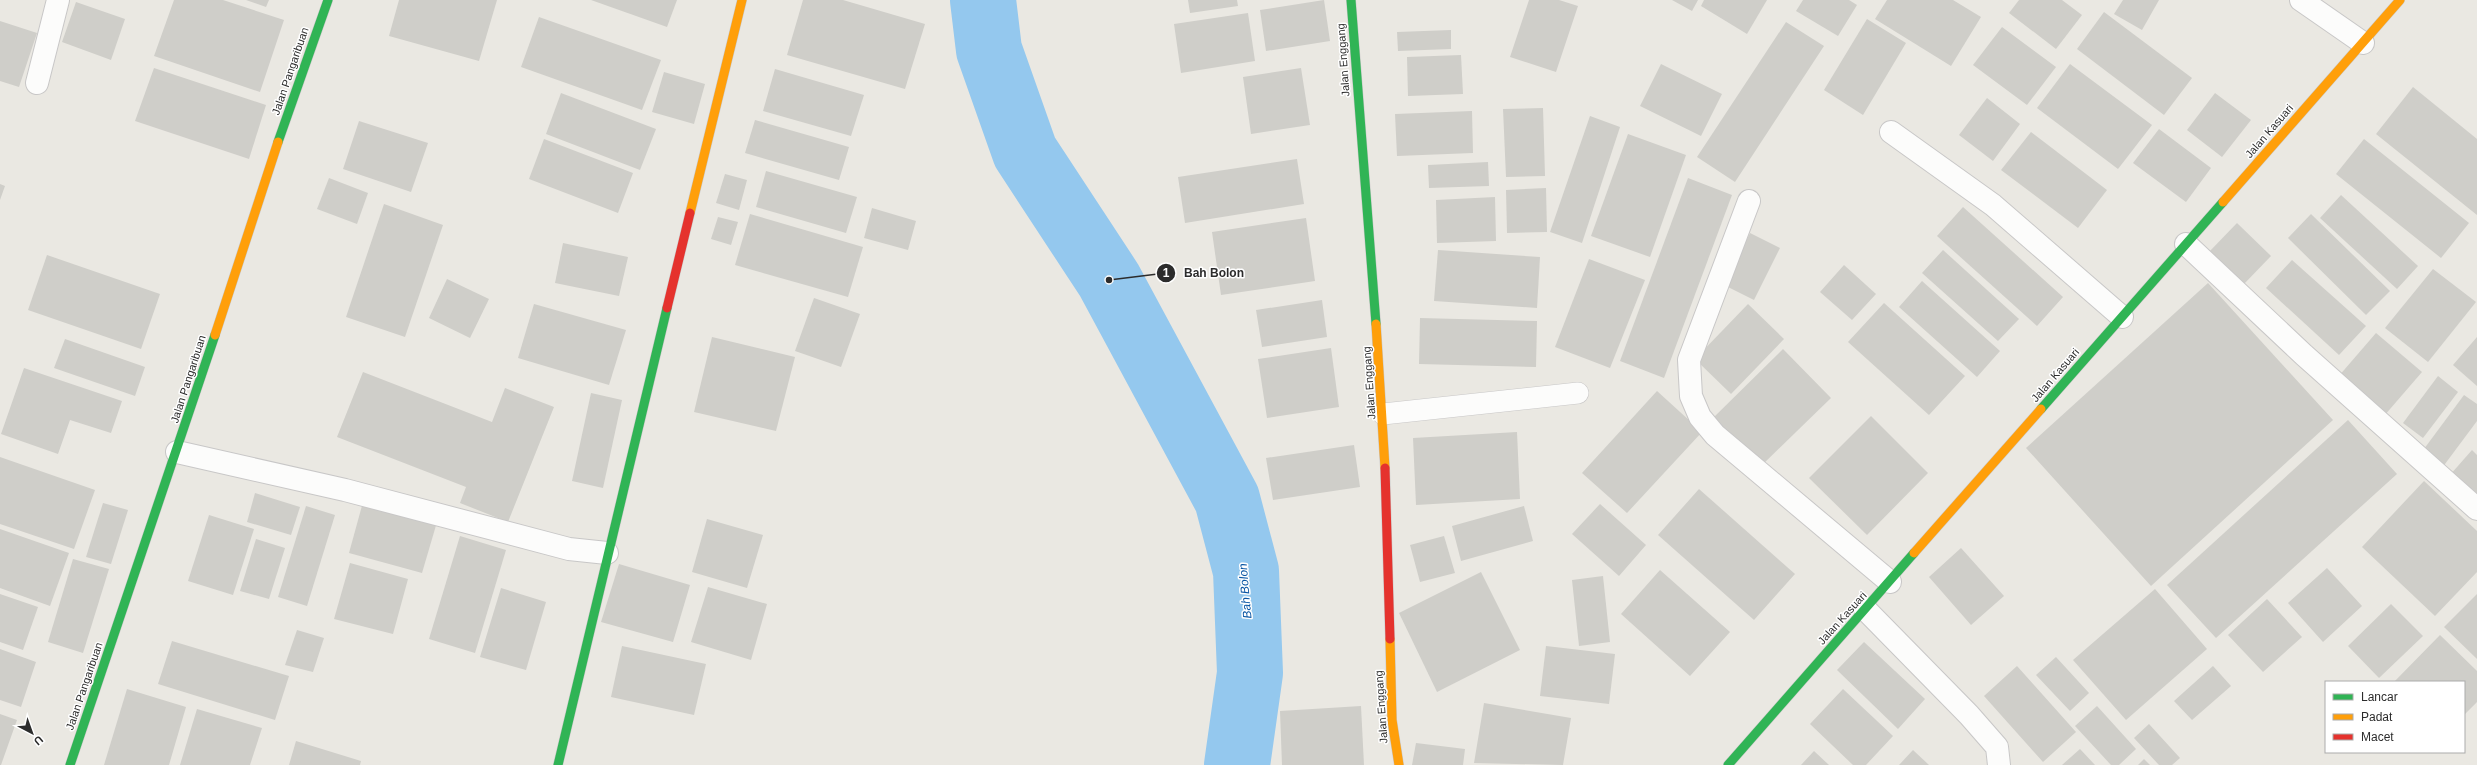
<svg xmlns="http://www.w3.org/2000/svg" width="2477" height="765" viewBox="0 0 2477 765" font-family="Helvetica,sans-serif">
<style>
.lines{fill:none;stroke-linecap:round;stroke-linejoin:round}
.river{stroke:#94c8ee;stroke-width:66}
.building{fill:#cfcec9}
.lane-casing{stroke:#c8c7c7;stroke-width:22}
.street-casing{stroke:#c8c7c7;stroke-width:24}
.fast-casing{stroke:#c8c7c7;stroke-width:10}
.slow-casing{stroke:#c8c7c7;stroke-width:10}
.jam-casing{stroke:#c8c7c7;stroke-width:10}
.lane{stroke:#fcfcfb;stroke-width:21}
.street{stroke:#fcfcfb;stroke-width:22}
.fast{stroke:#30b455;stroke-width:9}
.slow{stroke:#ff9f0a;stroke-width:9}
.jam{stroke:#e5322d;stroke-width:9}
.labels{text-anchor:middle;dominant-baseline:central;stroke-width:3;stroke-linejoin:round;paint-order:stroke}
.street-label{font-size:11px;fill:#2c2c2c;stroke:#fff}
.water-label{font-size:12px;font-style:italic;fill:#0956a4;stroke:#fff}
.leader{fill:none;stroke:#2c2c2c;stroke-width:1.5}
.callout-dot{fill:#2c2c2c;stroke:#fff;stroke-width:1.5}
.mark-label{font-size:12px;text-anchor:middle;font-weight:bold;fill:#fff}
.callout-label{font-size:12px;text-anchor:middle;font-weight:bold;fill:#2c2c2c;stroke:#fff;stroke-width:3;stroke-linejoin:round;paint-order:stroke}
</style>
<rect width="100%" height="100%" fill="#eae8e2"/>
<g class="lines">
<path class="river" d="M983 0 989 50 1025 152 1109 280 1227 499 1246 571 1250 673 1237 765"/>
</g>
<g class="building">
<path d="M174 0H223L284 20 260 92 154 56Z"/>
<path d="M246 0H269L266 7Z"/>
<path d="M399 0H497L479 61 389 36Z"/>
<path d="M591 0H677L667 27Z"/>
<path d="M803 0H843L925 24 905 89 787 55Z"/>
<path d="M1188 0H1237L1238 6 1190 13Z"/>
<path d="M1324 0 1330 41 1266 51 1260 10Z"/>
<path d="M1529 0H1559L1578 6 1556 72 1510 57Z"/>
<path d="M1672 0H1698L1692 11Z"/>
<path d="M1704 0H1767L1747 34 1701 6Z"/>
<path d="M1803 0H1849L1857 5 1838 36 1796 11Z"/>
<path d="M1887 0H1953L1981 17 1951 66 1875 19Z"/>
<path d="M2019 0H2062L2082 15 2056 49 2009 13Z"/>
<path d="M2123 0H2159L2142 30 2114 14Z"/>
<path d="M76 2 125 19 111 60 62 42Z"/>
<path d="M2104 12 2192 78 2164 115 2077 49Z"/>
<path d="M1248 13 1255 61 1181 73 1174 24Z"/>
<path d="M539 17 661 60 642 110 521 67Z"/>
<path d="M1867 19 1906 43 1863 115 1824 90Z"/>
<path d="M0 21 37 33 19 87 0 81Z"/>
<path d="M1786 22 1824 46 1735 182 1697 157Z"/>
<path d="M2002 27 2056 67 2027 105 1973 65Z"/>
<path d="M1451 30V49L1398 51 1397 32Z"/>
<path d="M1461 55 1463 94 1408 96 1407 57Z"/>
<path d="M1661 64 1722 94 1701 136 1640 106Z"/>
<path d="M2070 64 2152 125 2118 169 2037 108Z"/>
<path d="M154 68 266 105 249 159 135 121Z"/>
<path d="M1301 68 1310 125 1251 134 1243 77Z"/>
<path d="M775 69 864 95 851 136 763 111Z"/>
<path d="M664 72 705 84 694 124 652 112Z"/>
<path d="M2413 87 2477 139V215L2376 134Z"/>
<path d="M561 93 656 129 640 170 546 134Z"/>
<path d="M2215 93 2251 120 2222 157 2187 130Z"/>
<path d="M1987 98 2020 124 1993 161 1959 135Z"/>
<path d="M1543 108 1545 176 1506 177 1503 109Z"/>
<path d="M1472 111 1473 153 1397 156 1395 114Z"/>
<path d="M1590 116 1620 127 1582 243 1550 232Z"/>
<path d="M755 120 849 147 839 180 745 153Z"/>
<path d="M359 121 428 143 411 192 343 169Z"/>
<path d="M2159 129 2211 168 2186 202 2133 163Z"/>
<path d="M2031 132 2107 190 2078 228 2001 170Z"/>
<path d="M1628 134 1686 155 1650 257 1591 236Z"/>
<path d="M544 139 633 173 618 213 529 179Z"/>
<path d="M2364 139 2469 223 2441 258 2336 174Z"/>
<path d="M1297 159 1304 204 1185 223 1178 177Z"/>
<path d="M1488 162 1489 186 1429 188 1428 165Z"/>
<path d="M766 171 857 197 846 233 756 207Z"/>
<path d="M725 174 747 180 739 210 716 203Z"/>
<path d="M329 178 368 193 357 224 317 209Z"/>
<path d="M1688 178 1732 195 1664 378 1620 361Z"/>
<path d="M0 184 5 186 0 200Z"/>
<path d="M1546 188 1547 232 1507 233 1506 190Z"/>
<path d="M2341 195 2418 266 2397 289 2320 218Z"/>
<path d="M1495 197 1496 241 1437 243 1436 200Z"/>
<path d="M384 204 443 225 405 337 346 317Z"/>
<path d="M1963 207 2063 297 2037 326 1937 236Z"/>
<path d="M872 208 916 221 908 250 864 238Z"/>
<path d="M750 214 863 247 848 297 735 265Z"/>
<path d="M2311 214 2390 291 2366 315 2288 238Z"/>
<path d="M718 217 738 222 731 245 711 239Z"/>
<path d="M1306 218 1315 281 1221 295 1212 232Z"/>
<path d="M2237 223 2271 256 2243 285 2209 252Z"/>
<path d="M1750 233 1780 248 1754 300 1724 285Z"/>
<path d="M563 243 628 257 619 296 555 283Z"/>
<path d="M1438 250 1540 257 1537 308 1434 301Z"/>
<path d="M1943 250 2019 319 1998 341 1922 273Z"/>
<path d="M47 255 160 294 141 349 28 310Z"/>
<path d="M1589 259 1645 280 1610 368 1555 347Z"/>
<path d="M2292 260 2366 326 2339 355 2266 288Z"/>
<path d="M1844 265 1876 294 1852 320 1820 292Z"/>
<path d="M2433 269 2476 302 2428 362 2385 328Z"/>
<path d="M447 279 489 299 470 338 429 318Z"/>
<path d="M1922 281 2000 351 1977 377 1899 307Z"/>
<path d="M2208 283 2333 420 2151 586 2026 448Z"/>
<path d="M814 298 860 314 841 367 795 351Z"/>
<path d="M1322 300 1327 337 1262 347 1256 310Z"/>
<path d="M1884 303 1965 376 1929 415 1848 342Z"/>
<path d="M534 304 626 330 609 385 518 358Z"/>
<path d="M1748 304 1784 339 1731 394 1695 359Z"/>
<path d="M1420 318 1537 321 1536 367 1419 364Z"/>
<path d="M2376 333 2422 372 2384 416 2338 377Z"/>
<path d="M712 337 795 357 776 431 694 412Z"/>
<path d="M2477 337V386L2453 365Z"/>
<path d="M65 339 145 367 135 396 54 368Z"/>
<path d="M1331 348 1339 407 1267 418 1258 359Z"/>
<path d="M1783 349 1831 398 1758 469 1711 420Z"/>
<path d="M24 368 122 401 111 433 70 420 58 454 1 434Z"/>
<path d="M363 372 492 422 505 388 554 407 508 522 460 503 466 487 337 437Z"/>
<path d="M2438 376 2458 392 2423 438 2403 423Z"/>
<path d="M1657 391 1702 432 1627 513 1582 473Z"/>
<path d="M591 393 622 400 603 488 572 481Z"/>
<path d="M2464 395 2477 404V421L2442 468 2421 453Z"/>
<path d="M1871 416 1928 473 1867 535 1809 478Z"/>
<path d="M2348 420 2397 474 2216 638 2167 585Z"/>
<path d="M1517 432 1520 499 1416 505 1413 438Z"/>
<path d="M1354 445 1360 487 1273 500 1266 458Z"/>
<path d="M2472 450 2477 455V499L2450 475Z"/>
<path d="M0 457 95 490 74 549 0 524Z"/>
<path d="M2424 481 2477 531V572L2435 616 2362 547Z"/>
<path d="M1699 489 1795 574 1754 620 1658 535Z"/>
<path d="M255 493 300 507 291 535 247 522Z"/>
<path d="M363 502 437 522 422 573 349 553Z"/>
<path d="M103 503 128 510 111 564 86 557Z"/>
<path d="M1600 504 1646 545 1619 576 1572 534Z"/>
<path d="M306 506 335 515 307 606 278 597Z"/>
<path d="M1524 506 1533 541 1461 561 1452 526Z"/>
<path d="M209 515 254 529 233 595 188 581Z"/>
<path d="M707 519 763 535 747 588 692 572Z"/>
<path d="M0 529 69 553 50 606 0 588Z"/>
<path d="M460 536 506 550 475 653 429 639Z"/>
<path d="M1444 536 1455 573 1420 582 1410 545Z"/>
<path d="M256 539 285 548 269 599 240 591Z"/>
<path d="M1961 548 2004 596 1971 625 1929 577Z"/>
<path d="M73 559 109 569 83 653 48 642Z"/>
<path d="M350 563 408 579 393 634 334 619Z"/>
<path d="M619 564 690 585 673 642 601 622Z"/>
<path d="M2327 568 2362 606 2323 642 2288 603Z"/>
<path d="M1660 570 1730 632 1690 676 1621 614Z"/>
<path d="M1481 572 1520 650 1437 692 1399 613Z"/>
<path d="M1603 576 1610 642 1579 646 1572 580Z"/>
<path d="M708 587 767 604 751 660 691 642Z"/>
<path d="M501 588 546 602 526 670 480 657Z"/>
<path d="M2155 589 2207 649 2126 720 2073 660Z"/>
<path d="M0 594 38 607 23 650 0 642Z"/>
<path d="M2477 594V659L2444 627Z"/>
<path d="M2267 599 2302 637 2263 672 2228 635Z"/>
<path d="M2391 604 2423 636 2379 678 2348 646Z"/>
<path d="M297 630 324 638 313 672 285 665Z"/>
<path d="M2440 635 2477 671V702L2464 715V682H2394Z"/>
<path d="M172 641 289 676 275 720 158 684Z"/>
<path d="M1864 642 1925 699 1898 729 1837 670Z"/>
<path d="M622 646 706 664 694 715 611 697Z"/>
<path d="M1546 646 1615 654 1609 704 1540 696Z"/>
<path d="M0 649 36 662 21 707 0 700Z"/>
<path d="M2056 657 2089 693 2070 711 2036 675Z"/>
<path d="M2017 666 2076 732 2043 762 1984 696Z"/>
<path d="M2213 666 2231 686 2192 720 2174 701Z"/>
<path d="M127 689 186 707 169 765H104Z"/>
<path d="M1843 689 1893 736 1866 765H1853L1810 724Z"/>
<path d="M1484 703 1571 718 1563 765 1474 763Z"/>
<path d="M1361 706 1364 765H1282L1280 711Z"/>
<path d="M2097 706 2136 749 2119 765H2111L2075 726Z"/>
<path d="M197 709 262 728 250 765H180Z"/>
<path d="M0 714 17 720 1 765H0Z"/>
<path d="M2149 724 2180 758 2172 765H2159L2134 738Z"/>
<path d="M296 741 361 761 360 765H289Z"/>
<path d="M1416 743 1465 749 1463 765H1412Z"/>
<path d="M2080 749 2095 765H2062Z"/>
<path d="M1913 750 1929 765H1899Z"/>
<path d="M1814 751 1829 765H1801Z"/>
<path d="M2144 759 2150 765H2138Z"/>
</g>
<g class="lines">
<g class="lane-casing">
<path id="lane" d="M1383 414 1578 393"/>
</g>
<g class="street-casing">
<g id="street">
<path d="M2301 0 2363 43"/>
<path d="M37 83 58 0"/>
<path d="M1891 132 1993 205 2122 317"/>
<path d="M1749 201 1689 360 1691 396 1700 417 1715 435 1890 582"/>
<path d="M2186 244 2304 355 2477 509"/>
<path d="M177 452 345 490 569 549 607 553"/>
<path d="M1865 609 1969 715 1997 747 1999 765"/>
</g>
</g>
<g class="fast-casing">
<g id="fast">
<path d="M1351 0 1376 324"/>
<path d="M278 142 328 0"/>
<path d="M2041 409 2223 202"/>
<path d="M70 765 215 335"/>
<path d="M558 765 667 308"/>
<path d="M1728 765 1914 553"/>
</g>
</g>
<g class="slow-casing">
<g id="slow">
<path d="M2223 202 2400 0"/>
<path d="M690 213 742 0"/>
<path d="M1376 324 1385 468"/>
<path d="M215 335 278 142"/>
<path d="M1914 553 2041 409"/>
<path d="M1390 639 1392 720 1399 765"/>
</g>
</g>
<g class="jam-casing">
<g id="jam">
<path d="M667 308 690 213"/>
<path d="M1385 468 1390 639"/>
</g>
</g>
<use href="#lane" class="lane"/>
<use href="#street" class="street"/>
<use href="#fast" class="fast"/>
<use href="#slow" class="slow"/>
<use href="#jam" class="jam"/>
</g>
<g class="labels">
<g class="street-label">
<text transform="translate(1343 60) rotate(-94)">Jalan Enggang</text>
<text transform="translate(290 71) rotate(-71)">Jalan Pangaribuan</text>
<text transform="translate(2269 131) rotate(-49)">Jalan Kasuari</text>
<text transform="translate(2055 375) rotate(-49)">Jalan Kasuari</text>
<text transform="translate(188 379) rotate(-72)">Jalan Pangaribuan</text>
<text transform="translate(1369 383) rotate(-94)">Jalan Enggang</text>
<text transform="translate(1842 618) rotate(-48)">Jalan Kasuari</text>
<text transform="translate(84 686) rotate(-71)">Jalan Pangaribuan</text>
<text transform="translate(1381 707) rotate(-94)">Jalan Enggang</text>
</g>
<g class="water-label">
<text transform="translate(1245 591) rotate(-95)">Bah Bolon</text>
</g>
</g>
<path class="leader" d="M1109 280L1166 273"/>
<g class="callout-dot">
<circle cx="1109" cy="280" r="4"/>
<circle cx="1166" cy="273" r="10"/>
</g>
<g class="mark-label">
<text x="1166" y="277">1</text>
</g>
<g class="callout-label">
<text x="1214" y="277">Bah Bolon</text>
</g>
<rect x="2325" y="681" width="140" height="72" fill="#ffffff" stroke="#ababab"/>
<rect x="2333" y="694" width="20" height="6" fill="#30b455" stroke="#ababab"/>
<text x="2361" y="701" font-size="12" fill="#2c2c2c">Lancar</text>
<rect x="2333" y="714" width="20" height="6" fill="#ff9f0a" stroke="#ababab"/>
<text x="2361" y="721" font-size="12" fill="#2c2c2c">Padat</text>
<rect x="2333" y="734" width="20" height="6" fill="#e5322d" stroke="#ababab"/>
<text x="2361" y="741" font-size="12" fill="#2c2c2c">Macet</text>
<g transform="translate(32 733) rotate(139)" stroke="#ffffff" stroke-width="3" paint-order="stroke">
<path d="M0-3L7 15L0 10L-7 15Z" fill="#2c2c2c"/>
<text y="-6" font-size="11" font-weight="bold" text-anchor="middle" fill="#2c2c2c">U</text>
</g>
</svg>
